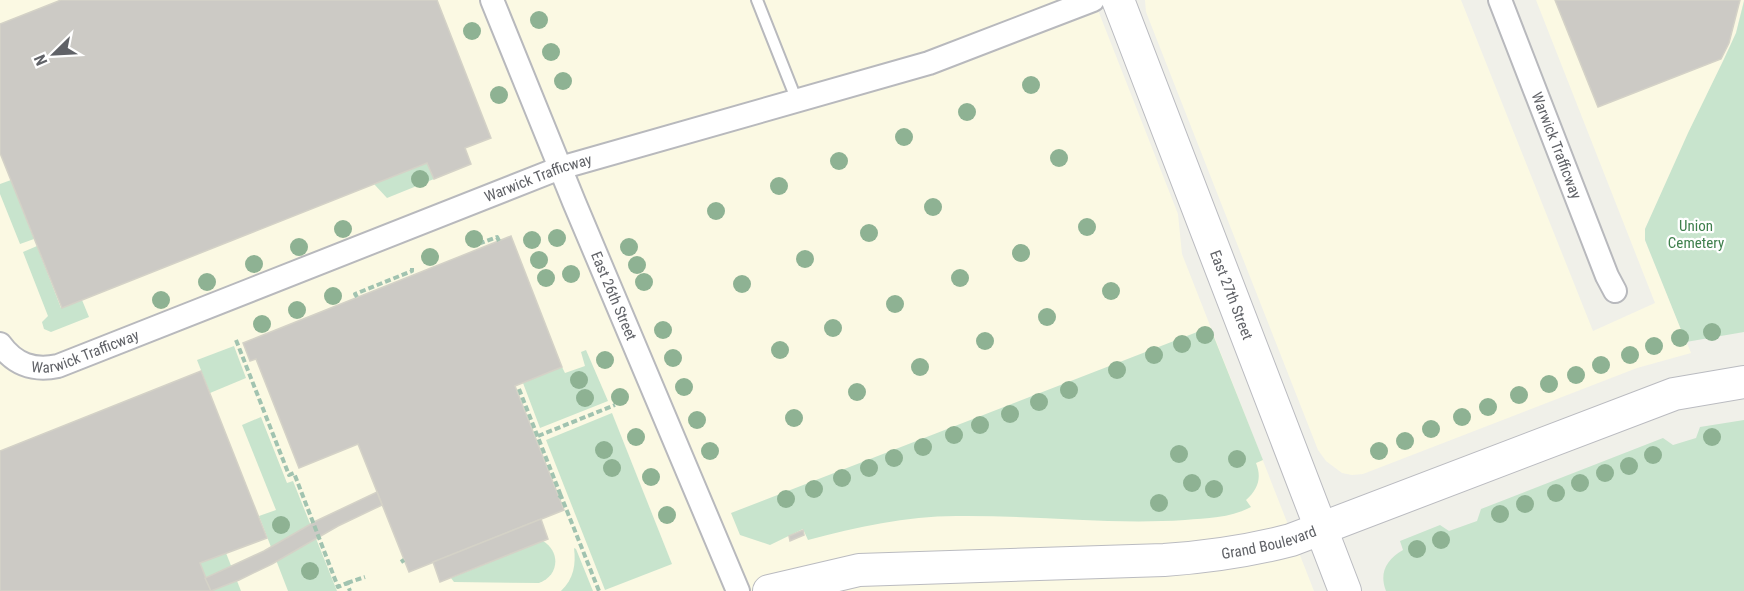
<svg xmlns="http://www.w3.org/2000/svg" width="1744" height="591" viewBox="0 0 1744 591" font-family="'Roboto Condensed',sans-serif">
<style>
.commercial{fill:#fbf9e3}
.green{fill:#c8e4cd}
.building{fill:#cccac5;stroke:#d4d2c7;stroke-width:1.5}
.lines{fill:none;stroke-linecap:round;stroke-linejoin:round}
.service-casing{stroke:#b8b9bd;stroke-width:14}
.minor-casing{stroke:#b8b9bd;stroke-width:26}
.secondary-casing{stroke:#babbc0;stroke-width:34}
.path{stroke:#a1c3b0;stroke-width:4;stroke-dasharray:6 3;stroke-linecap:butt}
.service{stroke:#fff;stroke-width:10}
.minor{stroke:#fff;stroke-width:22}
.secondary{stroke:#fff;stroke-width:32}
.tree{fill:#8eb293}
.labels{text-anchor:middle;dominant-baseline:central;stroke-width:4.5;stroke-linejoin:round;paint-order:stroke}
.street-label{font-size:15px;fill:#606267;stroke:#fff}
.park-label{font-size:15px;fill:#3e7f4c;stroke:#fff}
</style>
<rect width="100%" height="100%" fill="#f0f0e9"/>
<g class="commercial">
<path d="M0 0H1094L1178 214 1182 254 1314 591H0Z"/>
<path d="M1145 0H1461L1593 331 1655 303 1536 0H1744L1736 33 1645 229V240L1691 353 1637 368 1363 474 1352 475 1342 473 1326 461 1318 450 1146 12Z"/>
</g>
<g class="green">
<path d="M1744 1V332L1686 342 1645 240V229L1688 133 1724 59 1736 33Z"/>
<path d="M427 163 434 179 387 198 374 184Z"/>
<path d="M11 180 34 239 20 244 0 194V184Z"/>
<path d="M37 246 61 308 82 300 89 317 51 332 44 329 42 322 48 316 23 252Z"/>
<path d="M1210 327 1263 460 1256 463C1262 478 1258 489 1246 500L1251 507C1231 518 1207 518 1185 520 1108 525 1033 515 956 516 906 516 857 527 808 540L803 529 770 545 740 535 731 513Z"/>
<path d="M234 346 246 378 210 393 197 360Z"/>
<path d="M586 350 608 401 540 428 523 383 562 367 565 373 585 366 581 352Z"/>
<path d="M612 413 672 564 605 590 546 440Z"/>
<path d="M261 417 287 483 293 481 337 591H288L259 516 276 510 242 425Z"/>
<path d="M1744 420V591H1386C1379 573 1386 560 1403 550L1400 541 1440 525 1449 531 1477 521 1481 509 1663 438 1673 445 1696 438 1700 427Z"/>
<path d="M543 541C561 552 559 576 539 583L454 582 451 578Z"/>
<path d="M574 548 576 549 593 591H561C574 579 576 564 574 548Z"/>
<path d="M226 553 241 591H211L200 563Z"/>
</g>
<g class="building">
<path d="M61 0H437L491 138 465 148 471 164 434 179 427 163 62 308 0 153V24Z"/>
<path d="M1555 0H1740L1729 43 1721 59 1598 107Z"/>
<path d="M511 236 562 367 515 386 564 510 409 572 358 444 299 468 256 359 250 361 243 343Z"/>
<path d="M201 371 267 538 200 563 211 591H0V451Z"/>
<path d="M377 492 382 505 338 526 272 564 239 580 211 591 205 578 264 551 316 521Z"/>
<path d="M541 519 548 539 440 582 433 562Z"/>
<path d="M803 530 804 535 790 541 789 536Z"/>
</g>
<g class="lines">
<g class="service-casing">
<path id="service" d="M757 0 797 101"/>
</g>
<g class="minor-casing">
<g id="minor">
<path id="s1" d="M492 0 574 202 738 591"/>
<path id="s2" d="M1500 0 1607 276 1615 291"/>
<path id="s3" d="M0 344C15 365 34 371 58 366L560 168 929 63 1093 0"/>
</g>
</g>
<g class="secondary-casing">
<g id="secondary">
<path id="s4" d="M1118 0 1345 591"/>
<path id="s5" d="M769 591 859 570 1164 560C1207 557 1249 551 1291 540L1674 394 1744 382"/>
</g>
</g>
<g class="path">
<path d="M480 241 481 243 497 237 499 241"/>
<path d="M357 297 355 294 412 271V268"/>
<path d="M236 340 289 475 294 473 338 587 347 583 350 591"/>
<path d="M519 389 561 496"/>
<path d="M538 436 615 405"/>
<path d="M559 498 561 496 599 591"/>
<path d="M401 562 404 560"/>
<path d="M347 583 365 577"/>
</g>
<use href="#service" class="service"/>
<use href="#minor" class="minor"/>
<use href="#secondary" class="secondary"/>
</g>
<g class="tree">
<circle cx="539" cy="20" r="9"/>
<circle cx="472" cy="31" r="9"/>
<circle cx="551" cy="52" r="9"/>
<circle cx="563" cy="81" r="9"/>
<circle cx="1031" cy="85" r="9"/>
<circle cx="499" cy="95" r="9"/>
<circle cx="967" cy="112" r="9"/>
<circle cx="904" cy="137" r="9"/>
<circle cx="1059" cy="158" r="9"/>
<circle cx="839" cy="161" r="9"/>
<circle cx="420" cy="179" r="9"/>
<circle cx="779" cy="186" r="9"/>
<circle cx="933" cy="207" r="9"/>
<circle cx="716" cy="211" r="9"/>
<circle cx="1087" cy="227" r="9"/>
<circle cx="343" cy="229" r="9"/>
<circle cx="869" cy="233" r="9"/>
<circle cx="557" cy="238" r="9"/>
<circle cx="474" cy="239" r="9"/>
<circle cx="532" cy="240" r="9"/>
<circle cx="299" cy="247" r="9"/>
<circle cx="629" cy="247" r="9"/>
<circle cx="1021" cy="253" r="9"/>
<circle cx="430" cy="257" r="9"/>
<circle cx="805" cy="259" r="9"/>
<circle cx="539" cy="260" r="9"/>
<circle cx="254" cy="264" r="9"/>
<circle cx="637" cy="265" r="9"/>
<circle cx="571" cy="274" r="9"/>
<circle cx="546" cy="278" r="9"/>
<circle cx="960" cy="278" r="9"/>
<circle cx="207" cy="282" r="9"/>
<circle cx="644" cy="282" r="9"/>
<circle cx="742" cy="284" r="9"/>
<circle cx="1111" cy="291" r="9"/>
<circle cx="333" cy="296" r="9"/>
<circle cx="161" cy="300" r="9"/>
<circle cx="895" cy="304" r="9"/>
<circle cx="297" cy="310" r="9"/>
<circle cx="1047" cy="317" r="9"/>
<circle cx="262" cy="324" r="9"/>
<circle cx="833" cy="328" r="9"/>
<circle cx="663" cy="330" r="9"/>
<circle cx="1712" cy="332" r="9"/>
<circle cx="1205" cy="335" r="9"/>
<circle cx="1680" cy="338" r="9"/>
<circle cx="985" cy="341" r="9"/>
<circle cx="1182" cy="344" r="9"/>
<circle cx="1654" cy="346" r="9"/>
<circle cx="780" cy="350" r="9"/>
<circle cx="1154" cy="355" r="9"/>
<circle cx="1630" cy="355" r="9"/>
<circle cx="673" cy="358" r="9"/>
<circle cx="605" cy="360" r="9"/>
<circle cx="1601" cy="365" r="9"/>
<circle cx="920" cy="367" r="9"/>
<circle cx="1117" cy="370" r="9"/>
<circle cx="1576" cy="375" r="9"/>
<circle cx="579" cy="380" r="9"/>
<circle cx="1549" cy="384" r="9"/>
<circle cx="684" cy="387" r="9"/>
<circle cx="1069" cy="390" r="9"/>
<circle cx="857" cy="392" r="9"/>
<circle cx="1519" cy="395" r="9"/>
<circle cx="620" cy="397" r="9"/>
<circle cx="585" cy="398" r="9"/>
<circle cx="1039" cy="402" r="9"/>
<circle cx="1488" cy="407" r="9"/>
<circle cx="1010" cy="414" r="9"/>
<circle cx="1462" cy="417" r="9"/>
<circle cx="794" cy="418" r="9"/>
<circle cx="697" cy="420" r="9"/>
<circle cx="980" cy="425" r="9"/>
<circle cx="1431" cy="429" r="9"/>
<circle cx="954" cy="435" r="9"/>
<circle cx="636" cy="437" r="9"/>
<circle cx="1712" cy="437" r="9"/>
<circle cx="1405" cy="441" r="9"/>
<circle cx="923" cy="447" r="9"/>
<circle cx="604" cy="450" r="9"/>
<circle cx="710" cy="451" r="9"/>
<circle cx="1379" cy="451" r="9"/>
<circle cx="1179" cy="454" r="9"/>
<circle cx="1653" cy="455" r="9"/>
<circle cx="894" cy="458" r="9"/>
<circle cx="1237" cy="459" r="9"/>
<circle cx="1629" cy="466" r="9"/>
<circle cx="612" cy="468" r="9"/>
<circle cx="869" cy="468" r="9"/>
<circle cx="1605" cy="473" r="9"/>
<circle cx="651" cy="477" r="9"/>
<circle cx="842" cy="478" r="9"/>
<circle cx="1192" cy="483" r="9"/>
<circle cx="1580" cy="483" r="9"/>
<circle cx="814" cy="489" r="9"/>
<circle cx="1214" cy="489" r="9"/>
<circle cx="1556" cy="493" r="9"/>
<circle cx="786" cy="499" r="9"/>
<circle cx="1159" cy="503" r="9"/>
<circle cx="1525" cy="504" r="9"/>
<circle cx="1500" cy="514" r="9"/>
<circle cx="667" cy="515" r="9"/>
<circle cx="281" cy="525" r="9"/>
<circle cx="1441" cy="540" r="9"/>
<circle cx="1417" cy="549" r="9"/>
<circle cx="310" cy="571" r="9"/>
</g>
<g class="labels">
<g class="street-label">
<text stroke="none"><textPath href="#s2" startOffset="156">Warwick Trafficway</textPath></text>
<text stroke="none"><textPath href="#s3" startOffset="582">Warwick Trafficway</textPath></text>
<text stroke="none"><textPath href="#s4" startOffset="316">East 27th Street</textPath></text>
<text stroke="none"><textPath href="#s1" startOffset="320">East 26th Street</textPath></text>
<text stroke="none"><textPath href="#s3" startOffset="96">Warwick Trafficway</textPath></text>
<text stroke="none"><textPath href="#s5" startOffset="504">Grand Boulevard</textPath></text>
</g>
<g class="park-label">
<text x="1696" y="226">Union<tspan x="1696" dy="17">Cemetery</tspan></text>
</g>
</g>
<g transform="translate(54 54) rotate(246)" stroke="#ffffff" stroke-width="4.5" paint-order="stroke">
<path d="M0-4.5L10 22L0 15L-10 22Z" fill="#606267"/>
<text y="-9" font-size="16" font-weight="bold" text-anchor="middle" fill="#606267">N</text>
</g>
</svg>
